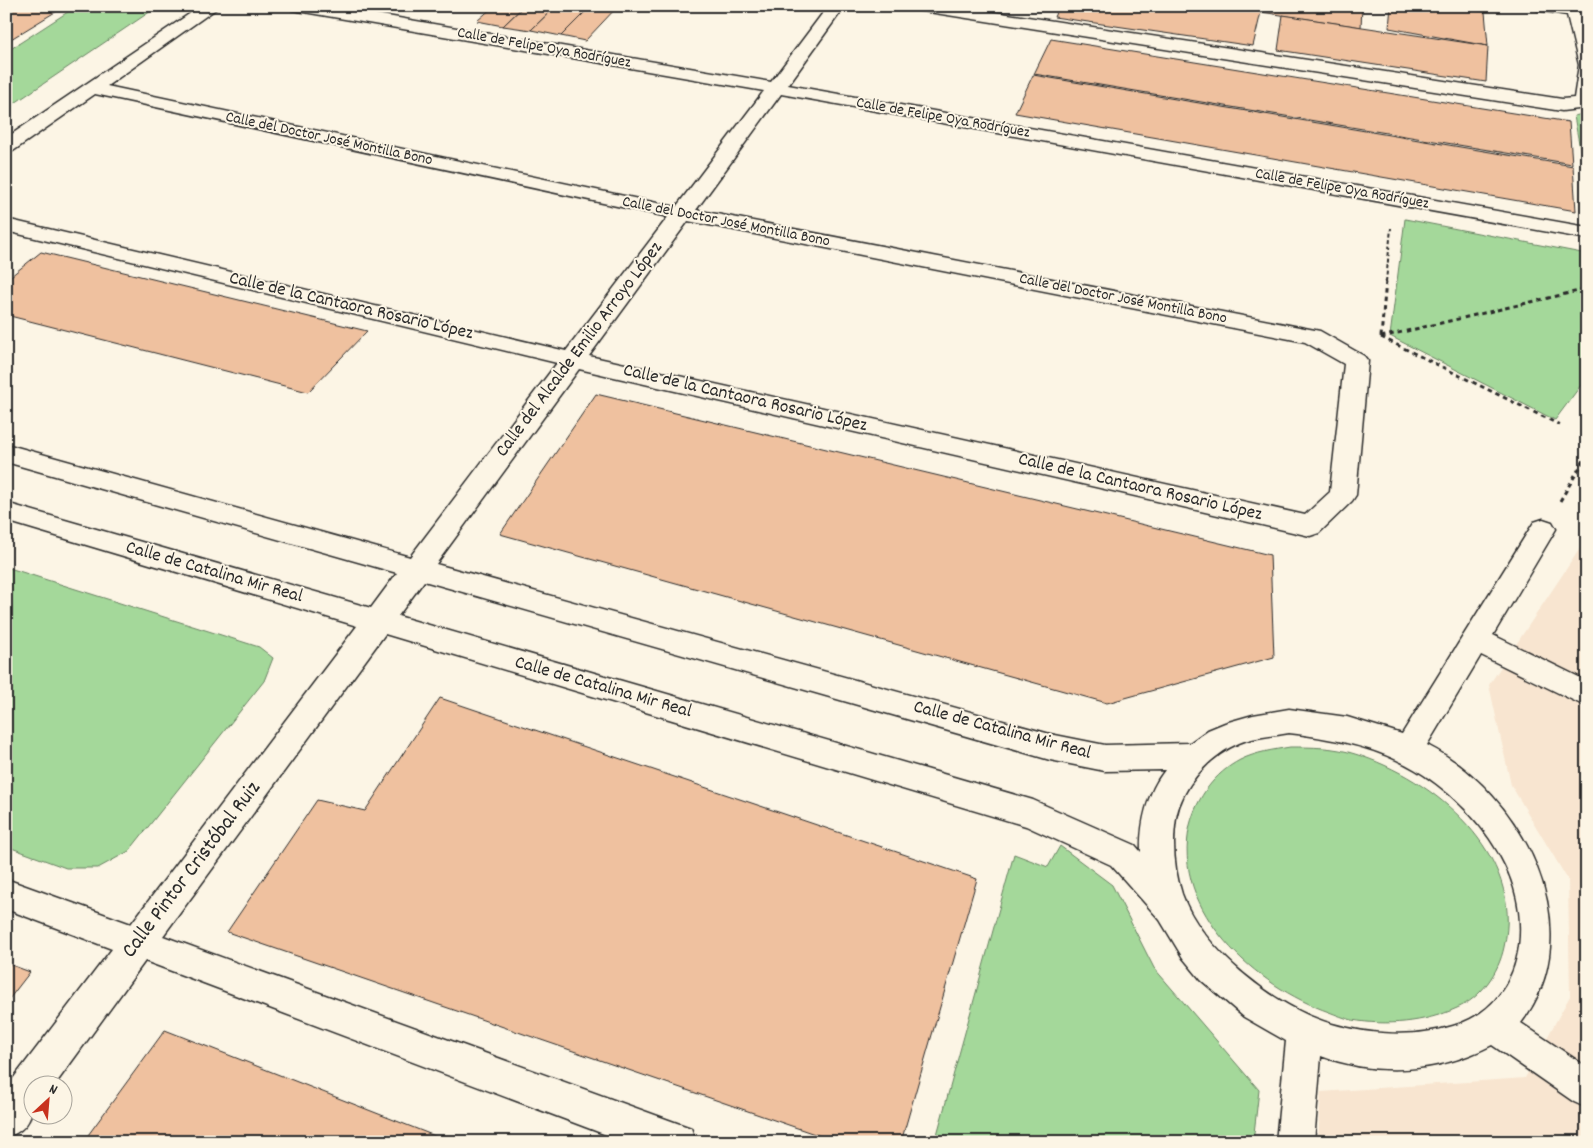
<svg xmlns="http://www.w3.org/2000/svg" width="1593" height="1148" viewBox="0 0 1593 1148" font-family="Dekko,sans-serif">
<style>
.built{fill:#f8e5d0}
.green{fill:#a4d89a;stroke:#688262}
.building{fill:#efc19f;stroke:#2b2b2b}
.lines{fill:none;stroke-linecap:round;stroke-linejoin:round}
.minor-casing{stroke:#2b2b2b;stroke-width:3}
.path-far1{stroke:#2b2b2b;stroke-width:2;stroke-dasharray:4 2.5;stroke-linecap:butt}
.path{stroke:#2b2b2b;stroke-width:3;stroke-dasharray:4.5 4;stroke-linecap:butt}
.minor{fill:#fcf5e5;fill-rule:evenodd}
.labels{text-anchor:middle;dominant-baseline:central;stroke-width:4;stroke-linejoin:round;paint-order:stroke}
.far-street-label{font-size:16px;fill:#2b2b2b;stroke:#fcf5e5}
.street-label{font-size:19px;fill:#2b2b2b;stroke:#fcf5e5}
.near-street-label{font-size:22px;fill:#2b2b2b;stroke:#fcf5e5}
</style>
<rect width="100%" height="100%" fill="#fcf5e5"/>
<filter id="ink" filterUnits="userSpaceOnUse"><feTurbulence type="fractalNoise" baseFrequency=".02" numOctaves="2"/><feDisplacementMap in="SourceGraphic" scale="10" xChannelSelector="R" yChannelSelector="G"/><feConvolveMatrix kernelMatrix="1 2 1 2 8 2 1 2 1" color-interpolation-filters="sRGB"/></filter>
<g filter="url(#ink)">
<path class="built" d="M1587 538V1142H1318L1321 1092 1525 1078 1570 996 1568 880 1511 785 1489 685Z"/>
<g class="green">
<path d="M77 6H139L154 9 6 109V52Z"/>
<path d="M1587 113V187L1574 116Z"/>
<path d="M1405 219 1587 254V377L1555 420 1390 336Z"/>
<path d="M6 567 259 647 273 658 264 681 129 851 98 868H66L6 846Z"/>
<path d="M1290 747C1312 747 1334 747 1355 754 1434 778 1526 855 1504 947 1499 972 1481 998 1457 1008 1424 1023 1387 1026 1352 1020 1344 1018 1337 1015 1329 1012 1257 987 1170 911 1190 825 1197 797 1215 773 1240 760 1256 752 1273 750 1290 747Z"/>
<path d="M1060 846 1112 885 1154 968 1259 1090 1253 1142H935L1014 854 1048 867Z"/>
</g>
<g class="building">
<path d="M6 6H65L6 42Z"/>
<path d="M494 6H524L503 26 477 21Z"/>
<path d="M524 6H556L531 30 503 26Z"/>
<path d="M556 6H591L561 36 531 30Z"/>
<path d="M591 6H618L585 41 561 36Z"/>
<path d="M1059 6H1225L1261 12 1253 46 1054 17Z"/>
<path d="M1262 6H1362L1361 27 1261 12Z"/>
<path d="M1391 6H1442L1485 12 1488 46 1389 28Z"/>
<path d="M1283 15 1488 46 1486 82 1278 50Z"/>
<path d="M1051 39 1569 122 1572 164 1034 74Z"/>
<path d="M1033 75 1573 166 1576 211 1015 113Z"/>
<path d="M41 252 367 331 308 392 6 315V280Z"/>
<path d="M596 394 1270 555 1274 657 1107 703 500 534Z"/>
<path d="M440 698 977 879 901 1142H838L227 932 317 800 365 811Z"/>
<path d="M6 963 30 972 6 1003Z"/>
<path d="M165 1030 450 1142H83Z"/>
</g>
<g class="lines">
<g class="minor-casing">
<g id="minor">
<path d="M201 6H220L107 86 676 207 764 91 298 11 292 10 290 6H329L771 82 828 6H845L788 85 1587 227V239L781 94 696 210 1320 331 1364 356 1368 361 1356 495 1352 501 1319 533 1310 536 579 369 436 564 1050 734 1105 745 1190 743 1208 730 1225 723 1253 715 1289 709 1347 717 1402 734 1534 522 1543 519 1552 522 1556 529 1493 635 1587 681V707L1481 655 1427 745C1522 793 1593 929 1521 1023L1587 1067V1108L1574 1102 1492 1045C1438 1073 1378 1077 1321 1056L1314 1142H1276L1286 1041 1244 1017 1201 980 1183 958 1160 920 1111 865 1026 826 385 634 163 936 677 1123 691 1128 696 1142H625L145 961 54 1086H32C32 1113 35 1126 6 1138V1088L112 949 6 909V879L131 924 357 626 6 521V503L371 608 397 573 6 462V444L410 557 557 363 6 231V219L566 351 668 217 95 94 13 151 6 153V138ZM688 221 1305 342 1344 364 1330 492 1305 515 589 356ZM424 581 1050 760 1105 771 1165 770C1147 793 1140 824 1141 852L1135 845 1033 800 398 616ZM1289 733C1337 739 1383 748 1424 775 1457 797 1488 829 1505 865 1534 923 1524 1005 1453 1026 1415 1038 1370 1035 1332 1024 1276 1008 1202 950 1182 894 1174 869 1172 844 1176 818 1182 786 1209 756 1239 743 1254 737 1273 736 1289 733Z"/>
<path d="M914 6H956L1562 99 1574 98 1579 65 1567 15 1537 10 1535 6 1587 8V18H1585L1587 25V108L1562 111 922 11 916 10Z"/>
</g>
</g>
<path class="path-far1" d="M1386 282 1391 228"/>
<g class="path">
<path d="M1381 337 1587 289"/>
<path d="M1381 337 1560 425"/>
<path d="M1381 337 1386 281"/>
<path d="M1560 501 1587 455"/>
</g>
<use href="#minor" class="minor"/>
</g>
</g>
<g class="labels">
<g class="far-street-label">
<text transform="translate(544 48) rotate(10)">Calle de Felipe Oya Rodríguez</text>
<text transform="translate(943 118) rotate(10)">Calle de Felipe Oya Rodríguez</text>
<text transform="translate(329 139) rotate(12)">Calle del Doctor José Montilla Bono</text>
<text transform="translate(1342 189) rotate(10)">Calle de Felipe Oya Rodríguez</text>
<text transform="translate(726 222) rotate(11)">Calle del Doctor José Montilla Bono</text>
<text transform="translate(1123 299) rotate(11)">Calle del Doctor José Montilla Bono</text>
</g>
<g class="street-label">
<text transform="translate(351 307) rotate(13)">Calle de la Cantaora Rosario López</text>
<text transform="translate(580 350) rotate(-53)">Calle del Alcalde Emilio Arroyo López</text>
<text transform="translate(745 399) rotate(13)">Calle de la Cantaora Rosario López</text>
<text transform="translate(1140 488) rotate(13)">Calle de la Cantaora Rosario López</text>
<text transform="translate(214 573) rotate(16)">Calle de Catalina Mir Real</text>
<text transform="translate(603 688) rotate(16)">Calle de Catalina Mir Real</text>
<text transform="translate(1002 731) rotate(15)">Calle de Catalina Mir Real</text>
</g>
<g class="near-street-label">
<text transform="translate(192 870) rotate(-53)">Calle Pintor Cristóbal Ruiz</text>
</g>
</g>
<rect width="1593" height="1148" fill="none" stroke="#fcf5e5" stroke-width="25"/>
<rect x="12" y="12" width="1568" height="1123" fill="none" stroke="#2b2b2b" stroke-width="2" filter="url(#ink)"/>
<g transform="translate(48 1100) rotate(26)"><circle r="24" fill="#fcf5e5" stroke="#a8a49b"/>
<path d="M0-4L9 19L0 12L-9 19Z" fill="#c8321e"/>
<text y="-8" font-size="14" font-weight="bold" text-anchor="middle" fill="#2b2b2b">N</text>
</g>
</svg>
